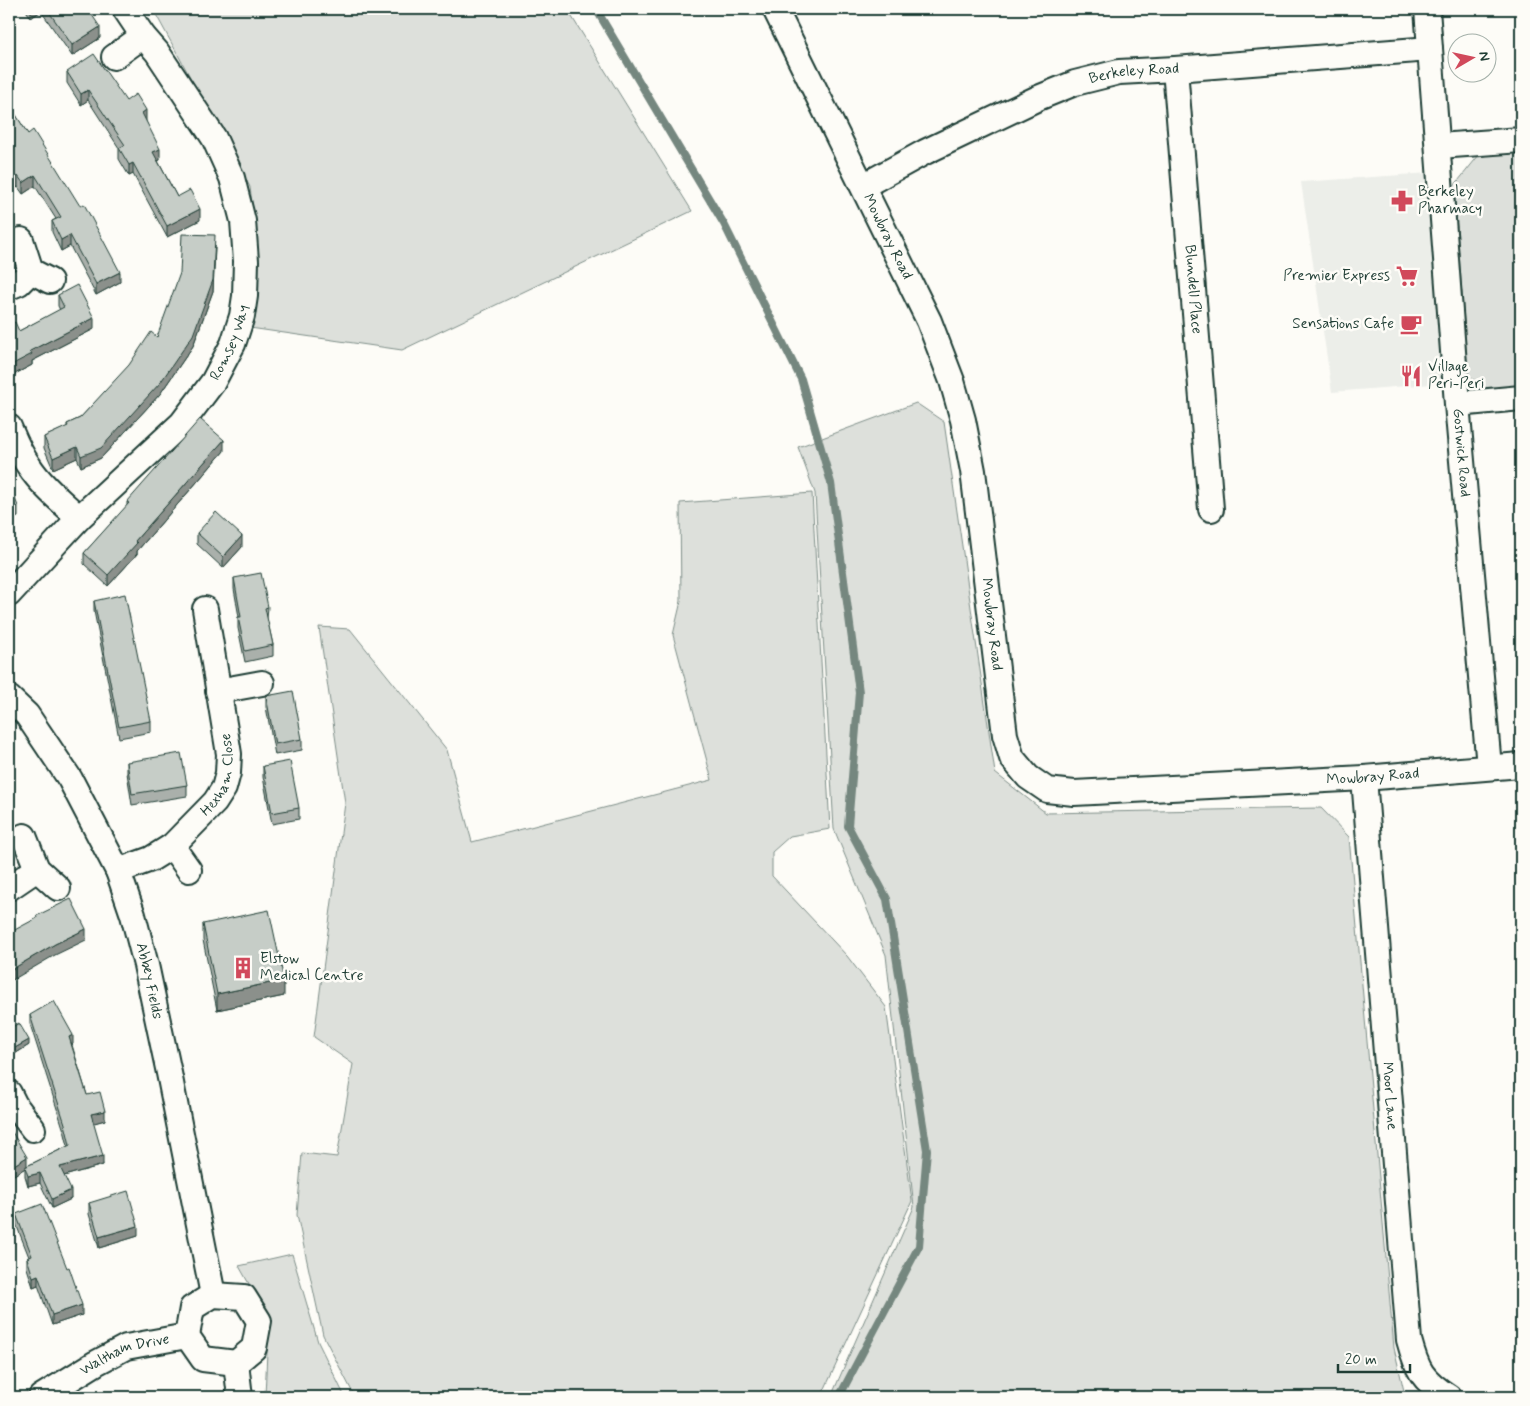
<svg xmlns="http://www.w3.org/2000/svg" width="1530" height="1406" viewBox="0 0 1530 1406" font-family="Mynerve,sans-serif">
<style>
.built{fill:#eceee9}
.green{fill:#dde0db;stroke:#7e8e88}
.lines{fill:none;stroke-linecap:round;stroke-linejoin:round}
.stream{stroke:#75877f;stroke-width:8}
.minor-casing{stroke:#1f3d34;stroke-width:28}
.minor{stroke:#fdfcf7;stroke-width:24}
.wall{fill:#aab0ab;stroke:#1f3d34}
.shaded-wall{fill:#8b908b;stroke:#1f3d34}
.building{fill:#c6cdc7;stroke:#1f3d34}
.labels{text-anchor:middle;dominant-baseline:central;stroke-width:5;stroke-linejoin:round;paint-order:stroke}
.street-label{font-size:15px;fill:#1f3d34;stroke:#fdfcf7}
.poi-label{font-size:15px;fill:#1f3d34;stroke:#fdfcf7;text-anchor:start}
</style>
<rect width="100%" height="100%" fill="#fdfcf7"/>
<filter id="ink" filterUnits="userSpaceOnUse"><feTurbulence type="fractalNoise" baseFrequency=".02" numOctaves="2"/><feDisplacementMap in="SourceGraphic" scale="10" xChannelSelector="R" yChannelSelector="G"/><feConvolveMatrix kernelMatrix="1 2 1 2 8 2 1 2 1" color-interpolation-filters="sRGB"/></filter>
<g filter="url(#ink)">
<path class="built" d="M1430 173 1445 383 1332 392 1301 182Z"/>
<g class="green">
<path d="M153 9H567L692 211 402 350 250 328 259 258 250 187Z"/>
<path d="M1521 150V392L1492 395 1468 375 1454 186 1479 155Z"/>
<path d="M916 403 944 422 995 773 1046 813 1321 808 1349 837 1394 1348 1404 1391 1399 1397H831L914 1207 886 955 834 829 815 493 798 447Z"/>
<path d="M812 493 830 829 790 836 772 852V876L847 956 886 1007 912 1201 821 1397H355L323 1335 297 1215 302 1153 337 1157 353 1064 314 1037 345 803 319 627 350 629 447 750 472 842 712 780 673 635 681 601 680 503Z"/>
<path d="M292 1254 318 1342 345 1397H265L268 1328 257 1298 239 1266Z"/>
</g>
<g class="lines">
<path class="stream" d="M596 9 724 224 801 379 831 483 859 692 848 826 887 899 927 1150 919 1246 839 1397"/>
<g class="minor-casing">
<g id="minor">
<path id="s1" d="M775 9 929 321 952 381 963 420 973 471 1005 735 1012 758 1028 777 1047 790 1074 793 1364 778 1521 765"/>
<path id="s2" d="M1427 9 1457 404 1489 767"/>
<path d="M114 57 143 36"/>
<path id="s3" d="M1175 69 1211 509"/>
<path d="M1439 146 1521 140"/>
<path id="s4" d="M863 186 925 152 1038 98 1075 83 1119 72 1175 69 1430 49"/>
<path d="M21 240 31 271 50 281"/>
<path d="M9 287 19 283 31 271"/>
<path d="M1457 404 1521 398"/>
<path d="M9 427C15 441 20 454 29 466 42 486 62 502 79 518"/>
<path id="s5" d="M9 594 79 518 182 423 213 382 233 344 242 316 245 296 246 261 243 221 232 178 214 138 157 52 143 36 125 9"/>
<path d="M218 691 262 683"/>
<path id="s6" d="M9 698 27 715 70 779 118 871 133 915 146 965 169 1073 213 1295"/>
<path id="s7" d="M1364 778 1409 1340C1417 1370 1422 1380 1449 1397"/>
<path d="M24 836 37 869 58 888"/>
<path d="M172 846 189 870"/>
<path id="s8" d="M118 871 151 859 172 846 215 802 224 788 228 773 229 754 205 609"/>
<path d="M9 888 37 869"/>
<path d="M9 1093 15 1105 33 1129"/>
<path d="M213 1295 244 1297 259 1321 254 1348 236 1363 203 1359 187 1336 192 1308Z"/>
<path d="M236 1363 240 1397"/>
<path id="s9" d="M41 1397 96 1363 126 1347 187 1336"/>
</g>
</g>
<use href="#minor" class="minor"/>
</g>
<g class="wall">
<path d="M25 9H74L100 38 72 56 41 11 31 18Z"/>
<path d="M67 72 126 101 146 121 160 160 158 161 177 197 200 220 167 237 133 174 129 176 119 159V148L88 100 81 105 67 83Z"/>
<path d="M9 104 120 282 96 295 70 246 61 251 52 232V221L56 219 35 186 23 194 18 187 12 191 9 185Z"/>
<path d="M215 246 213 291 193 346 160 394 101 458 81 467 77 458 53 469 44 448V437L67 427V424L80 418 157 337Z"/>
<path d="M58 295 94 329 32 361V365L13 375 9 366V325L19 331 60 310 58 306Z"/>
<path d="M224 451 137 551V554L108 586 84 564V553L127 506V502Z"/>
<path d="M197 533 242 547 223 568 197 544Z"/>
<path d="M234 578 268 607 267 618 273 645V656L245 662 238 628V617H239L234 589Z"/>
<path d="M94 601 151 721V732L119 738 94 611Z"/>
<path d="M266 696 302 739V750L275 755 266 707Z"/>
<path d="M127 762 187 785V796L132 805 127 773Z"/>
<path d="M263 766 299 808V819L272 824 263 777Z"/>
<path d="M203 924 284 996 217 1010 203 940Z"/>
<path d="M30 1015 73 1044 72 1045 87 1095 105 1120 93 1123 103 1165 64 1176 71 1199 52 1208 40 1183 28 1186 25 1176V1168L9 1178 27 1166 68 1146 65 1134 30 1024Z"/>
<path d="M9 1029 29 1045 13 1055 9 1048Z"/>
<path d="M89 1203 138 1236 99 1248 89 1214Z"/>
<path d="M16 1214 82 1315 52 1325 38 1285 33 1287 27 1268V1258L29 1257 16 1224Z"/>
</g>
<g class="shaded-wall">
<path d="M31 9H41V11L31 18Z"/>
<path d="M100 27V38L72 56V45Z"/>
<path d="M14 87V97L9 101V90Z"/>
<path d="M88 90V100L81 105V94Z"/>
<path d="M146 110V121L142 124V113Z"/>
<path d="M160 149V160L153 163V152Z"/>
<path d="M133 163V174L129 176V165Z"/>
<path d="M35 175V186L23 194V183Z"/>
<path d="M18 176V187L12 191V180Z"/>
<path d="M200 209V220L167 237V226Z"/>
<path d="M70 235V246L61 251V240Z"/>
<path d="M215 246 213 291 193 346 160 394 101 458 81 467V456Z"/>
<path d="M120 272V282L96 295V284Z"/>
<path d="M94 318V329L32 361V365L13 375V364L30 351Z"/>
<path d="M224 440V451L137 551V554L108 586V575L135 541Z"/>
<path d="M77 447V458L53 469V458Z"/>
<path d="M18 506V517L9 521V510Z"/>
<path d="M242 536V547L223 568V557Z"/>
<path d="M86 929V940L55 955 9 982V971L55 944Z"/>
<path d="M284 980V996L217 1010V994Z"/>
<path d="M73 1035V1044L69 1047V1037Z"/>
<path d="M29 1040V1045L13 1055V1049Z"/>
<path d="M105 1111V1120L91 1124V1114Z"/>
<path d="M103 1156V1165L60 1177V1167Z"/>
<path d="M27 1157V1167L9 1178V1168Z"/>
<path d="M40 1173V1183L28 1186V1176Z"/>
<path d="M71 1190V1199L52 1208V1199Z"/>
<path d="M138 1226V1236L99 1248V1237Z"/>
<path d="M38 1275V1285L33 1287V1277Z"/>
<path d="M82 1305V1315L52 1325V1315Z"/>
</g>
<g class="building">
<path d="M47 9H74L76 12 80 9H88L100 27 72 45Z"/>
<path d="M94 54 126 101 136 94 146 110 142 113 160 149 153 152 177 197 190 190 200 209 167 226 133 163 129 165 119 148 125 145 88 90 81 94 67 72Z"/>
<path d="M9 78 14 87 9 90Z"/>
<path d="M9 104 28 134 33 130 80 206 84 204 120 272 96 284 70 235 61 240 52 221 61 217 35 175 23 183 18 176 12 180 9 174Z"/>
<path d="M182 234 215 235 213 280 193 335 160 383 101 448 81 456 77 447 53 458 44 437 68 426 67 424 80 418 129 365 151 332 157 337 180 273Z"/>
<path d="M77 285 94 318 30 351 32 354 13 364 9 355V325L15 322 19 331 64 307 58 295Z"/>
<path d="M200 419 224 440 135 541 137 543 108 575 84 553 129 503 127 502Z"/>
<path d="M9 484 18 506 9 510Z"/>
<path d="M216 512 242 536 223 557 197 533Z"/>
<path d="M261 573 268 607 265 608 273 645 245 651 238 617H241L234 578Z"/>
<path d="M125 594 151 721 119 727 94 601Z"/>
<path d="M293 691 302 739 275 744 266 696Z"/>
<path d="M181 753 187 785 132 794 127 762Z"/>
<path d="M290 761 299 808 272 813 263 766Z"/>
<path d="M71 899 86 929 55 944 9 971V933L37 918 36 916Z"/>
<path d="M269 910 284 980 217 994 203 924Z"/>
<path d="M54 1001 73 1035 69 1037 87 1095 100 1092 105 1111 91 1114 103 1156 60 1167 71 1190 52 1199 40 1173 28 1176 25 1167 70 1145 65 1124 30 1015Z"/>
<path d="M19 1023 29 1040 13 1049 9 1043V1029Z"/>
<path d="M9 1127 27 1157 9 1168Z"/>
<path d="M128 1191 138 1226 99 1237 89 1203Z"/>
<path d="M42 1204 67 1268 69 1267 82 1305 52 1315 38 1275 33 1277 27 1258 32 1256 16 1214Z"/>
</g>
</g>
<defs>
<g id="pharmacy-bare" transform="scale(1.725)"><path d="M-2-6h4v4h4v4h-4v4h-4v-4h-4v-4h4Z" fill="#d1495b" stroke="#fdfcf7" stroke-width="2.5" paint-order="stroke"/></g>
<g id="supermarket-bare" transform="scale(1.725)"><path d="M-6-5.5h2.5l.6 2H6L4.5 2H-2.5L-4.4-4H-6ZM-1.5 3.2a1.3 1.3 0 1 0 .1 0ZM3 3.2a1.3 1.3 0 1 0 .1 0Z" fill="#d1495b" stroke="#fdfcf7" stroke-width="2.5" paint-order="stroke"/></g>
<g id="cafe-bare" transform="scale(1.725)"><path d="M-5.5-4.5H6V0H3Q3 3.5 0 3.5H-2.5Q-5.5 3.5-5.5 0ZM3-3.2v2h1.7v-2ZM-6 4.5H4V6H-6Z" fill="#d1495b" stroke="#fdfcf7" stroke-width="2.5" paint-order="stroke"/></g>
<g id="restaurant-bare" transform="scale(1.725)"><path d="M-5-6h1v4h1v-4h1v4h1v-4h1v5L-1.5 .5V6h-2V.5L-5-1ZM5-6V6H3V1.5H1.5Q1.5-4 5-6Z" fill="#d1495b" stroke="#fdfcf7" stroke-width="2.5" paint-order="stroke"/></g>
<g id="building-bare" transform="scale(1.725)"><path d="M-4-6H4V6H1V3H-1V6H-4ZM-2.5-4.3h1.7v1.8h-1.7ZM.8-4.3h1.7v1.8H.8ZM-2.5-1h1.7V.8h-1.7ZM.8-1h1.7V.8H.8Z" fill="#d1495b" stroke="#fdfcf7" stroke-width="2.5" paint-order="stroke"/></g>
</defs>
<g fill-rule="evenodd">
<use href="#pharmacy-bare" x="1402" y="201"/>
<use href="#supermarket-bare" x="1407" y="276"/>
<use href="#cafe-bare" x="1411" y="324"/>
<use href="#restaurant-bare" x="1411" y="376"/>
<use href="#building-bare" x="243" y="968"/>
</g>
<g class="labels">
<g class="street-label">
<text stroke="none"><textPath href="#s4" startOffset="296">Berkeley Road</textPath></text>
<text stroke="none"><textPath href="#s1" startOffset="254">Mowbray Road</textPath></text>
<text stroke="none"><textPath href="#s3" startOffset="221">Blundell Place</textPath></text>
<text stroke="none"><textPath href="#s5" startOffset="338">Romsey Way</textPath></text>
<text stroke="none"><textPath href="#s2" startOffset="445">Gostwick Road</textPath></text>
<text stroke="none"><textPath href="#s1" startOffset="659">Mowbray Road</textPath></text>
<text stroke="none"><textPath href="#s8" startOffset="149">Hexham Close</textPath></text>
<text stroke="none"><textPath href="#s1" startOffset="1169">Mowbray Road</textPath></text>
<text stroke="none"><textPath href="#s6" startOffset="320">Abbey Fields</textPath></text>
<text stroke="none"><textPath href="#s7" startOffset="319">Moor Lane</textPath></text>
<text stroke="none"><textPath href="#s9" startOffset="95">Waltham Drive</textPath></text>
</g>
<g class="poi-label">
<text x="1418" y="192">Berkeley<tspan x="1418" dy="17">Pharmacy</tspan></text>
<text x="1390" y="276" text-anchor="end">Premier Express</text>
<text x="1394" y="324" text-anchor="end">Sensations Cafe</text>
<text x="1428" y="367">Village<tspan x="1428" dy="17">Peri-Peri</tspan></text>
<text x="260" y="959">Elstow<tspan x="260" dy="17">Medical Centre</tspan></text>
</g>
</g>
<rect width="1530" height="1406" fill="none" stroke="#fdfcf7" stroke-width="30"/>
<rect x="15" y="15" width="1500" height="1376" fill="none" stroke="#1f3d34" stroke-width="2" filter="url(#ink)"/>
<g transform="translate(1472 58) rotate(81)"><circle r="24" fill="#fdfcf7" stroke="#a4b0a9"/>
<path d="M0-4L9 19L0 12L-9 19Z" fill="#d1495b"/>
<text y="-8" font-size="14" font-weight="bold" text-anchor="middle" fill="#1f3d34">N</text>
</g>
<path d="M1338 1364v8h72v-8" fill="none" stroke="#1f3d34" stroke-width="2.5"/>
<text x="1345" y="1364" font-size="15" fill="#1f3d34" stroke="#fdfcf7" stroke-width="4" paint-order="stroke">20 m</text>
</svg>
